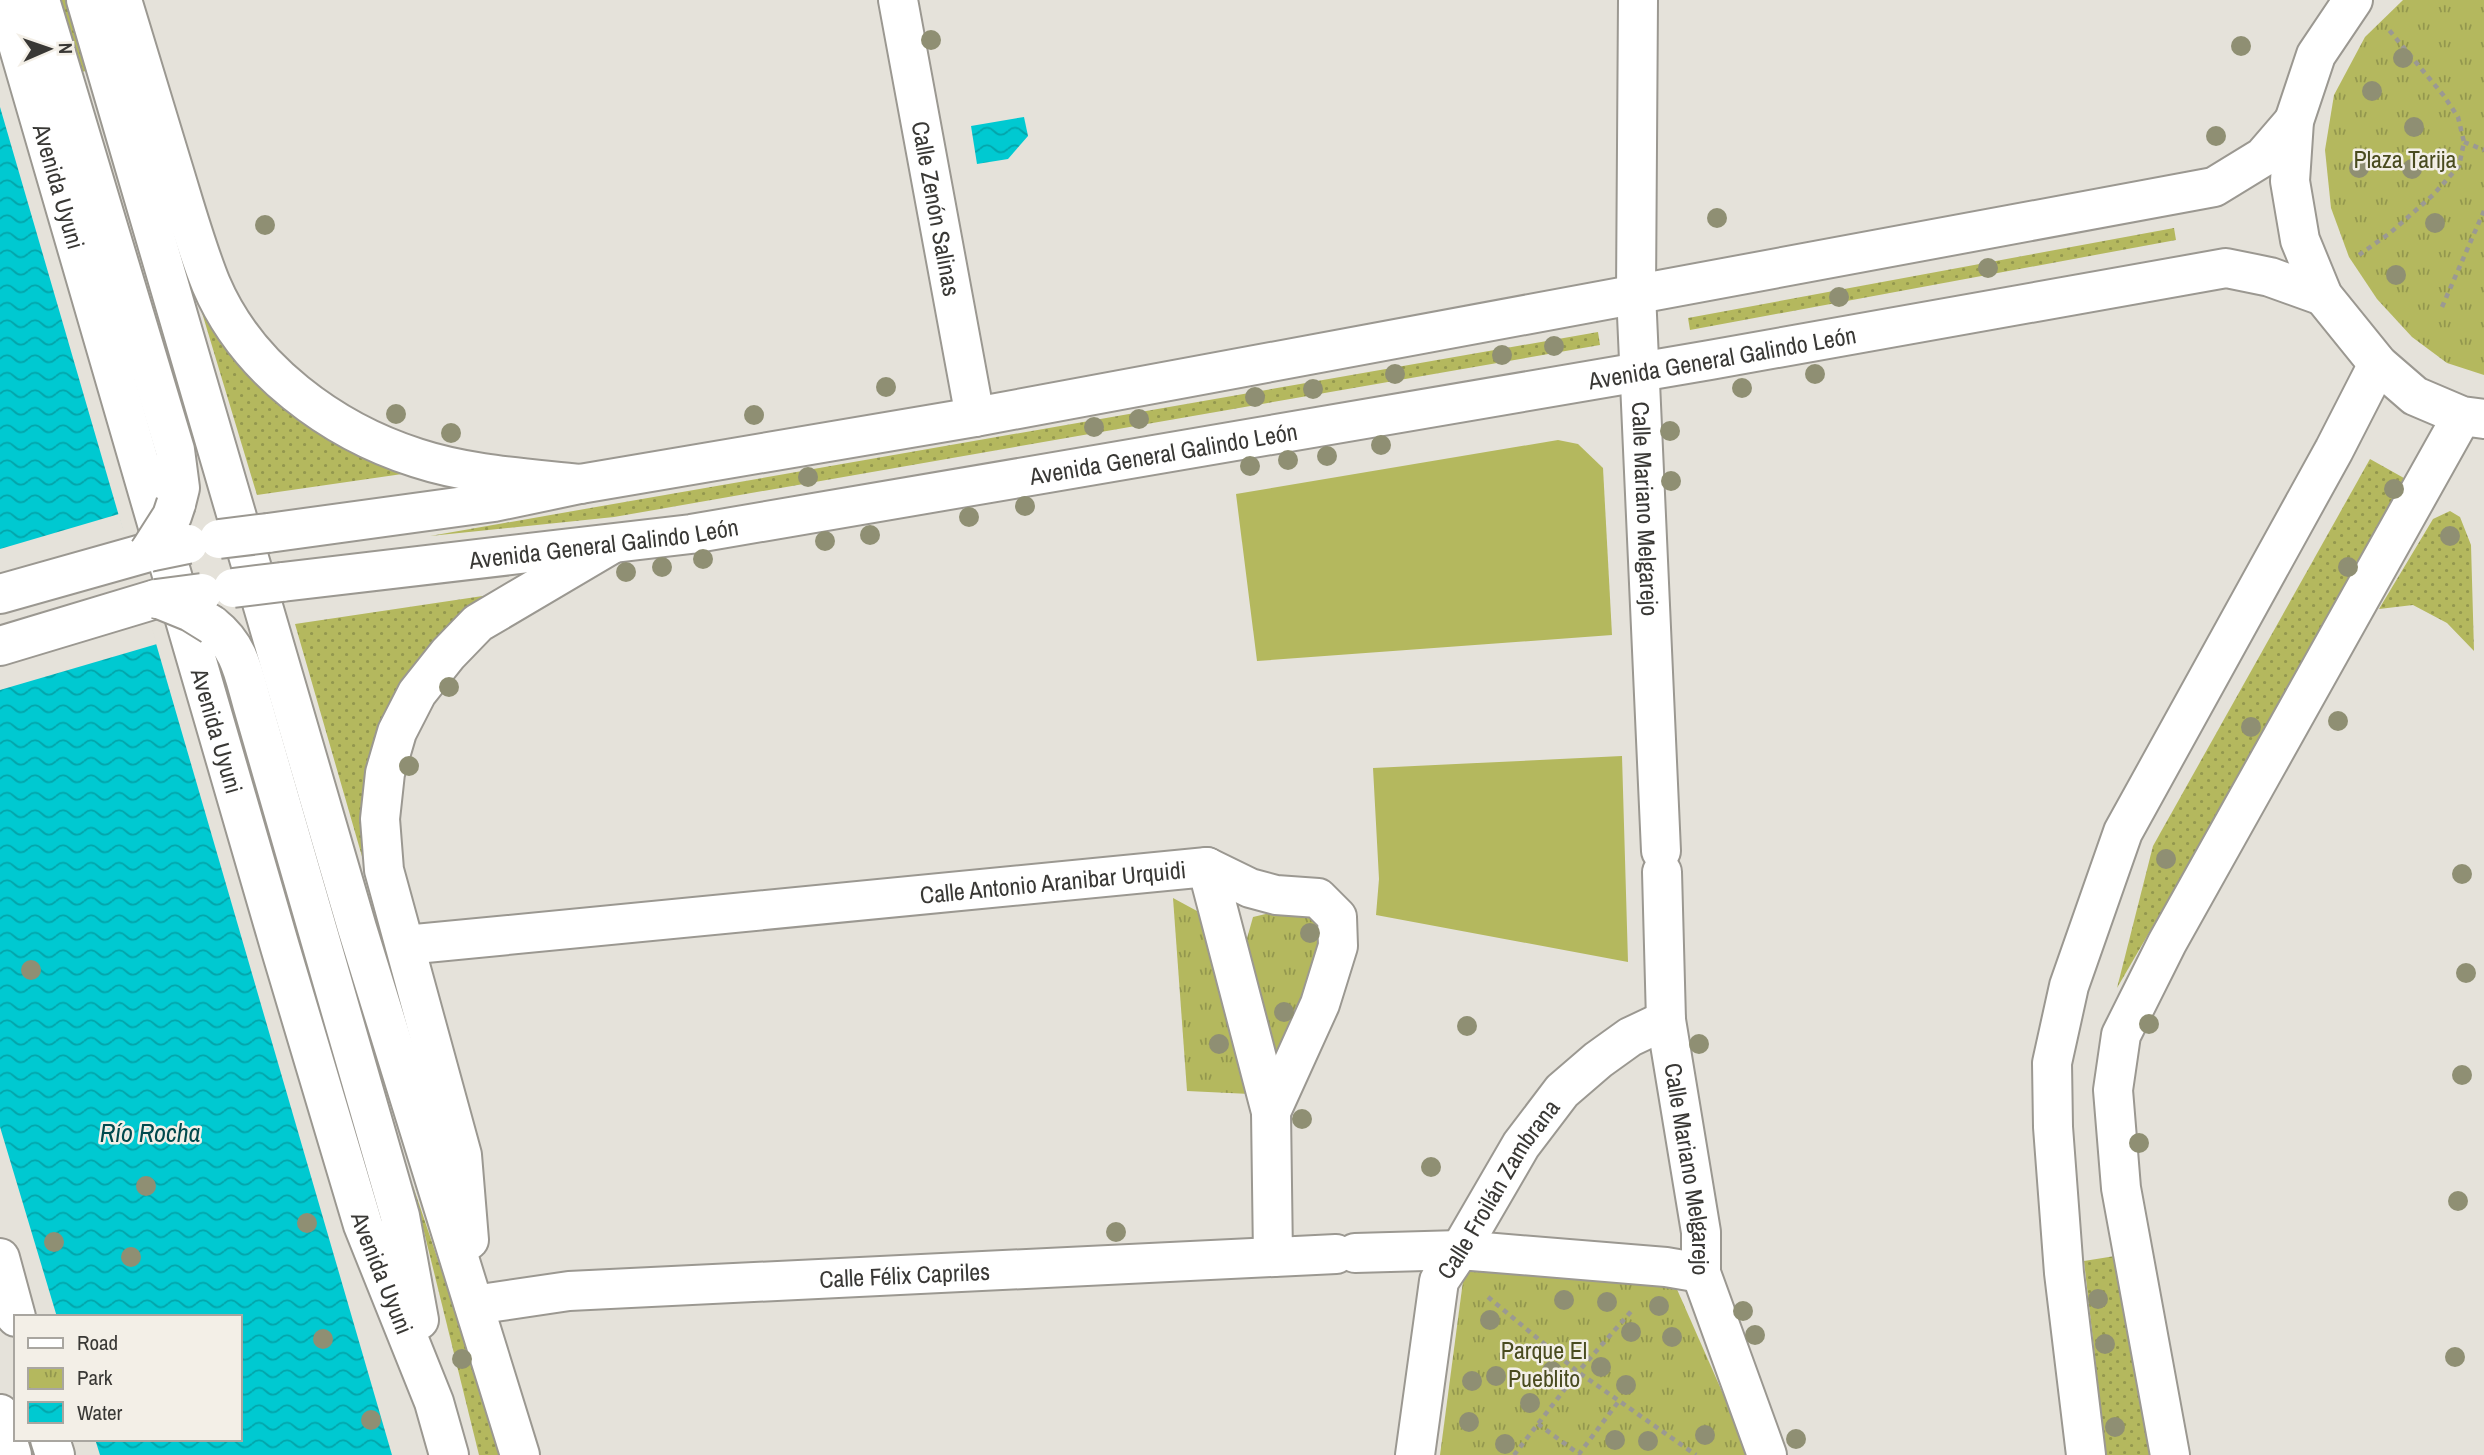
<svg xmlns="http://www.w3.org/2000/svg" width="2484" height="1455" viewBox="0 0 2484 1455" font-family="'Archivo Narrow',sans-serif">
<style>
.grass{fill:url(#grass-dots)}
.park{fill:url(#park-tufts)}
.pitch{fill:#b4b85e}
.water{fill:url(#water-waves)}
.pier{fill:#e5e2da}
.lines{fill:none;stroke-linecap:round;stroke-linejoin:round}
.minor-casing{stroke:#9b9891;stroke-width:42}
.secondary-casing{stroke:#9b9891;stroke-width:42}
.primary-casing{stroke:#9b9891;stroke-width:42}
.trunk-casing{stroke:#9b9891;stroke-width:42}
.path{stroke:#9b9993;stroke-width:4.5;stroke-dasharray:5 5;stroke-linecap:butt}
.minor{stroke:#fff;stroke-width:38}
.secondary{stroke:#fff;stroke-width:38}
.primary{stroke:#fff;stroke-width:38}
.trunk{stroke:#fff;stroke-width:38}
.secondary-bridge-casing{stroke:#9b9891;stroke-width:42;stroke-linecap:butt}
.primary-bridge-casing{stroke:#9b9891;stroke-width:42;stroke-linecap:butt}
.secondary-bridge{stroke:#fff;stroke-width:38}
.primary-bridge{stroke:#fff;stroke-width:38}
.tree{fill:#8f8f73}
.labels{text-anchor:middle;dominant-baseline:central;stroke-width:5;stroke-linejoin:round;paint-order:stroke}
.park-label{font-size:24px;fill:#494b1f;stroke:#f3efe7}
.street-label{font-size:24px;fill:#393835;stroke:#f3efe7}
.water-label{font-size:26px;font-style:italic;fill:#004a4d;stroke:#f3efe7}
</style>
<defs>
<pattern id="grass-dots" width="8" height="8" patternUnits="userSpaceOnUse" patternTransform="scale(1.75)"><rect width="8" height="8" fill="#b4b85e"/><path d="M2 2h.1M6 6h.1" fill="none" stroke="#93974e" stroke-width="1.8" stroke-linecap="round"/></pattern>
<pattern id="park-tufts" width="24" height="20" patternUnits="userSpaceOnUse" patternTransform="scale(1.75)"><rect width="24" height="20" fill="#b4b85e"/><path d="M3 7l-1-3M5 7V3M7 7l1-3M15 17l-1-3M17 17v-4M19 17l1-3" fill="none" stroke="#93974e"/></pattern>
<pattern id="water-waves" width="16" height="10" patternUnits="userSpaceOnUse" patternTransform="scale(1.75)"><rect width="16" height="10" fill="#00c9d1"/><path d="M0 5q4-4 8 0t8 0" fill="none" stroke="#03a4aa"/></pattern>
</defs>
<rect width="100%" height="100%" fill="#e5e2da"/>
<g class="grass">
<path d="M54 0H66L86 71 76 73Z"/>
<path d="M2174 228 2176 240 1690 330 1688 318Z"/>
<path d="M184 253 220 326 416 472 257 495Z"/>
<path d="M1598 332 1600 345 614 517 430 536Z"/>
<path d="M2370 459 2411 482 2117 988 2153 846Z"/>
<path d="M2450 511 2460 517 2471 545 2474 651 2447 623 2413 605 2379 609 2433 519Z"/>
<path d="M496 594 479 602 443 631 416 665 374 898 295 624Z"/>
<path d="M412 1183 484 1396 501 1455H479Z"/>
<path d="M2115 1256 2153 1455H2106L2084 1261Z"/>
</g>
<g class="park">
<path d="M2403 0H2484V375L2447 363 2412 337 2377 299 2349 257 2331 208 2325 150 2334 95 2365 37Z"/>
<path d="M1173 898 1197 911 1216 954 1250 1094 1187 1091Z"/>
<path d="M1279 911 1312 912 1323 928 1317 958 1272 1067 1246 942 1253 917Z"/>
<path d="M1479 1268 1676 1287 1750 1455H1440L1463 1281 1468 1272Z"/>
</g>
<g class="pitch">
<path d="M1558 440 1578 444 1603 468 1612 635 1257 661 1236 494Z"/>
<path d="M1622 756 1628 962 1376 915 1379 879 1373 768Z"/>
</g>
<g class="water">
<path d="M0 107 392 1455H100L95 1439H240V1317H57L0 1127Z"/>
<path d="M1024 117 1028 136 1008 159 977 164 971 126Z"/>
</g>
<path class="pier" d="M119 514 157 644 0 690V549Z"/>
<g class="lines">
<g class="minor-casing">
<g id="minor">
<path id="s1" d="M898 0 975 417"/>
<path id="s2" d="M1638 0 1636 293 1661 851"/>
<path d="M1207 867 1271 1112"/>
<path id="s3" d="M1662 872 1666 1020 1701 1232V1273L1767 1455"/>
<path id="s4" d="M405 945 1207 867 1250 888 1276 895 1318 898 1337 917 1338 946 1320 1004 1271 1112 1273 1257"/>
<path d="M1355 1253 1460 1250 1666 1267 1701 1273"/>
<path id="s5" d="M474 1305 569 1291 1336 1254"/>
<path id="s6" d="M1415 1455 1439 1281 1460 1250 1521 1145 1562 1091 1598 1060 1630 1037 1666 1020"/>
<path d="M2086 1455 2064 1273 2053 1127 2052 1063 2069 986 2123 832 2334 450 2378 364"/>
<path d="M2170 1455 2121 1188 2113 1090 2121 1035 2167 943 2462 416"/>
</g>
</g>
<g class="secondary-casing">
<g id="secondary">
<path d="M2353 0 2316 55 2294 121 2290 181 2300 240 2323 296 2378 364 2415 396 2462 416 2484 419"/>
<path d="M268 533 494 502 580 484 975 417 2214 187 2263 157 2294 121"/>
<path id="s7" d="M282 582 691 534 1710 360 2226 268 2270 277 2323 296"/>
<path d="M0 594 149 552"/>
<path d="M0 646 156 599"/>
</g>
</g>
<g class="primary-casing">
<g id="primary">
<path id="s8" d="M5 0 280 947 363 1225 434 1402 449 1455"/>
<path d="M40 0 175 450 180 488 176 504"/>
<path d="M86 0 357 928 520 1455"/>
<path d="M122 0C139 56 156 112 173 168 185 207 196 247 211 284 247 369 332 431 417 458 469 475 526 478 580 484"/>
<path d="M212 625C239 646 243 671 252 703L400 1216 419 1320"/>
<path d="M469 1240 462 1155 384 870 380 819 385 773 397 732 417 693 448 654 478 623 612 544"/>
</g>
</g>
<g class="trunk-casing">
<g id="trunk">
<path d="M0 1258 16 1317"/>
<path d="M0 1414 12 1455"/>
<path d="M50 1439 55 1455"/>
</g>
</g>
<g class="path">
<path d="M2464 142 2484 150"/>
<path d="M2359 255 2390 233 2433 195 2459 166 2464 142 2458 117 2444 96 2389 30"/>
<path d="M2442 307 2484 211"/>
<path d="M1488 1297 1578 1372 1696 1455"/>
<path d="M1538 1424 1579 1454 1619 1401"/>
<path d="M1514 1455 1578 1372 1634 1308"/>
</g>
<use href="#minor" class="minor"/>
<use href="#secondary" class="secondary"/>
<use href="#primary" class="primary"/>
<use href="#trunk" class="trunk"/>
<g class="secondary-bridge-casing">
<g id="secondary-bridge">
<path d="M219 539 268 533"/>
<path d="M149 552 188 544"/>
<path d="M233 588 282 582"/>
<path d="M156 599 202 593"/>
</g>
</g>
<g class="primary-bridge-casing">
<g id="primary-bridge">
<path d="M149 552 172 516 176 504"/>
<path d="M159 599 191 612 212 625"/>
</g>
</g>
<use href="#secondary-bridge" class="secondary-bridge"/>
<use href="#primary-bridge" class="primary-bridge"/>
</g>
<g class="tree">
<circle cx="931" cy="40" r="10"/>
<circle cx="2241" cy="46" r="10"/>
<circle cx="2403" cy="58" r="10"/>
<circle cx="2372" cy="91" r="10"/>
<circle cx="2414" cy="127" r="10"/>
<circle cx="2216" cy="136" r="10"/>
<circle cx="2359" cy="168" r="10"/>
<circle cx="2412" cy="169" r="10"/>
<circle cx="1717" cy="218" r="10"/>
<circle cx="2435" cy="223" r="10"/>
<circle cx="265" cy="225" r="10"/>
<circle cx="1988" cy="268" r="10"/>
<circle cx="2396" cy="275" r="10"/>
<circle cx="1839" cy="297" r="10"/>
<circle cx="1554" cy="346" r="10"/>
<circle cx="1502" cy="355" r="10"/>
<circle cx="1395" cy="374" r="10"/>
<circle cx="1815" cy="374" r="10"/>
<circle cx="886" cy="387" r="10"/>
<circle cx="1742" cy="388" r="10"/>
<circle cx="1313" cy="389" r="10"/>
<circle cx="1255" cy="397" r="10"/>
<circle cx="396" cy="414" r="10"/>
<circle cx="754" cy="415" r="10"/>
<circle cx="1139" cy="419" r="10"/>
<circle cx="1094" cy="427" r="10"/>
<circle cx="1670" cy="431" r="10"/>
<circle cx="451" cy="433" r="10"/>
<circle cx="1381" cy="445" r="10"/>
<circle cx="1327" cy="456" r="10"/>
<circle cx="1288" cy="460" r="10"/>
<circle cx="1250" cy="466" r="10"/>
<circle cx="808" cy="477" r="10"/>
<circle cx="1671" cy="481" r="10"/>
<circle cx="2394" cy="489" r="10"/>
<circle cx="1025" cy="506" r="10"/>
<circle cx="969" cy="517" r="10"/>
<circle cx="870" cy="535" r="10"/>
<circle cx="2450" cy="536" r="10"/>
<circle cx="825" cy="541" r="10"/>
<circle cx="703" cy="559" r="10"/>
<circle cx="662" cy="567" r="10"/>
<circle cx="2348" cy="567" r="10"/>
<circle cx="626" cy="572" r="10"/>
<circle cx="449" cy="687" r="10"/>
<circle cx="2338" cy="721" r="10"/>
<circle cx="2251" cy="727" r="10"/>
<circle cx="409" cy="766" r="10"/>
<circle cx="2166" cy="859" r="10"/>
<circle cx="2462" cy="874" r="10"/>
<circle cx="1310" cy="933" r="10"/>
<circle cx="31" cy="970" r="10"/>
<circle cx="2466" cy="973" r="10"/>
<circle cx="1284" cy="1012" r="10"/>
<circle cx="2149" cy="1024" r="10"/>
<circle cx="1467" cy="1026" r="10"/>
<circle cx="1219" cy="1044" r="10"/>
<circle cx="1699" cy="1044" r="10"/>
<circle cx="2462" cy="1075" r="10"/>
<circle cx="1302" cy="1119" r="10"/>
<circle cx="2139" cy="1143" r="10"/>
<circle cx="1431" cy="1167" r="10"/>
<circle cx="146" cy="1186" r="10"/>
<circle cx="2458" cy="1201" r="10"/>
<circle cx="307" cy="1223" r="10"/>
<circle cx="1116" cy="1232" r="10"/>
<circle cx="54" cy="1242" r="10"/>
<circle cx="131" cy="1257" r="10"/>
<circle cx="2098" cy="1299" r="10"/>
<circle cx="1564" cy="1300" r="10"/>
<circle cx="1607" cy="1302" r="10"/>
<circle cx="1659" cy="1306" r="10"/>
<circle cx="1743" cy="1311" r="10"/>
<circle cx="1490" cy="1320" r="10"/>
<circle cx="1631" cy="1332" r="10"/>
<circle cx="1755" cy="1335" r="10"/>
<circle cx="1672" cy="1337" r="10"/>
<circle cx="323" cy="1339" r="10"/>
<circle cx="2105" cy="1344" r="10"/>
<circle cx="2455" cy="1357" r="10"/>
<circle cx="462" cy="1359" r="10"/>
<circle cx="1601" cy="1367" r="10"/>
<circle cx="1552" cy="1371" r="10"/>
<circle cx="1496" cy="1376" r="10"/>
<circle cx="1472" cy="1381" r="10"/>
<circle cx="1626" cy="1385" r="10"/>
<circle cx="1530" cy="1403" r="10"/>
<circle cx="371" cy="1420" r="10"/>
<circle cx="1469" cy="1422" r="10"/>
<circle cx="2115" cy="1427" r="10"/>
<circle cx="1705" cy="1435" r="10"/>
<circle cx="1796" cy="1439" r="10"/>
<circle cx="1615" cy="1440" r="10"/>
<circle cx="1648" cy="1441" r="10"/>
<circle cx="1505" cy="1444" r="10"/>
</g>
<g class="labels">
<g class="park-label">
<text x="2405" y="159">Plaza Tarija</text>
<text x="1544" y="1350">Parque El<tspan x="1544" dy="28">Pueblito</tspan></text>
</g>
<g class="street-label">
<text stroke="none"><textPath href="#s8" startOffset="194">Avenida Uyuni</textPath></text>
<text stroke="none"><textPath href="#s1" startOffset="212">Calle Zenón Salinas</textPath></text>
<text stroke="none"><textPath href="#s7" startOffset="1458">Avenida General Galindo León</textPath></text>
<text stroke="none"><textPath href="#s7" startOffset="891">Avenida General Galindo León</textPath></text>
<text stroke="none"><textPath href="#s2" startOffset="509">Calle Mariano Melgarejo</textPath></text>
<text stroke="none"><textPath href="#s7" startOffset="324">Avenida General Galindo León</textPath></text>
<text stroke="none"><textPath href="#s8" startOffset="761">Avenida Uyuni</textPath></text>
<text stroke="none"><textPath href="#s4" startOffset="651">Calle Antonio Aranibar Urquidi</textPath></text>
<text stroke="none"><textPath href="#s3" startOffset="299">Calle Mariano Melgarejo</textPath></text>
<text stroke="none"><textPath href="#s6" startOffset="285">Calle Froilán Zambrana</textPath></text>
<text stroke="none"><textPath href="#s8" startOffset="1328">Avenida Uyuni</textPath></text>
<text stroke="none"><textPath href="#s5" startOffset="432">Calle Félix Capriles</textPath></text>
</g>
<g class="water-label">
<text x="150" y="1132">Río Rocha</text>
</g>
</g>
<rect x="14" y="1315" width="228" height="126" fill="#f3efe7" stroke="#a9a6a0" stroke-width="2"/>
<rect x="28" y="1338" width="35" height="10" fill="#ffffff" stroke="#a9a6a0" stroke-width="2"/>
<text x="77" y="1350" font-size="21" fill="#393835">Road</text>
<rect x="28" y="1368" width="35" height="21" fill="url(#park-tufts)" stroke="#a9a6a0" stroke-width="2"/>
<text x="77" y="1385" font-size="21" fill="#393835">Park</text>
<rect x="28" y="1402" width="35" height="21" fill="url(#water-waves)" stroke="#a9a6a0" stroke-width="2"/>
<text x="77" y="1420" font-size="21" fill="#393835">Water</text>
<g transform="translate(49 49) rotate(88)" stroke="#f3efe7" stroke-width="5" paint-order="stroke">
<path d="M0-5L12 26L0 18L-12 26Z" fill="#393835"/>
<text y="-10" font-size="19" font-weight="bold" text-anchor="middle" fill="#393835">N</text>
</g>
</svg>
